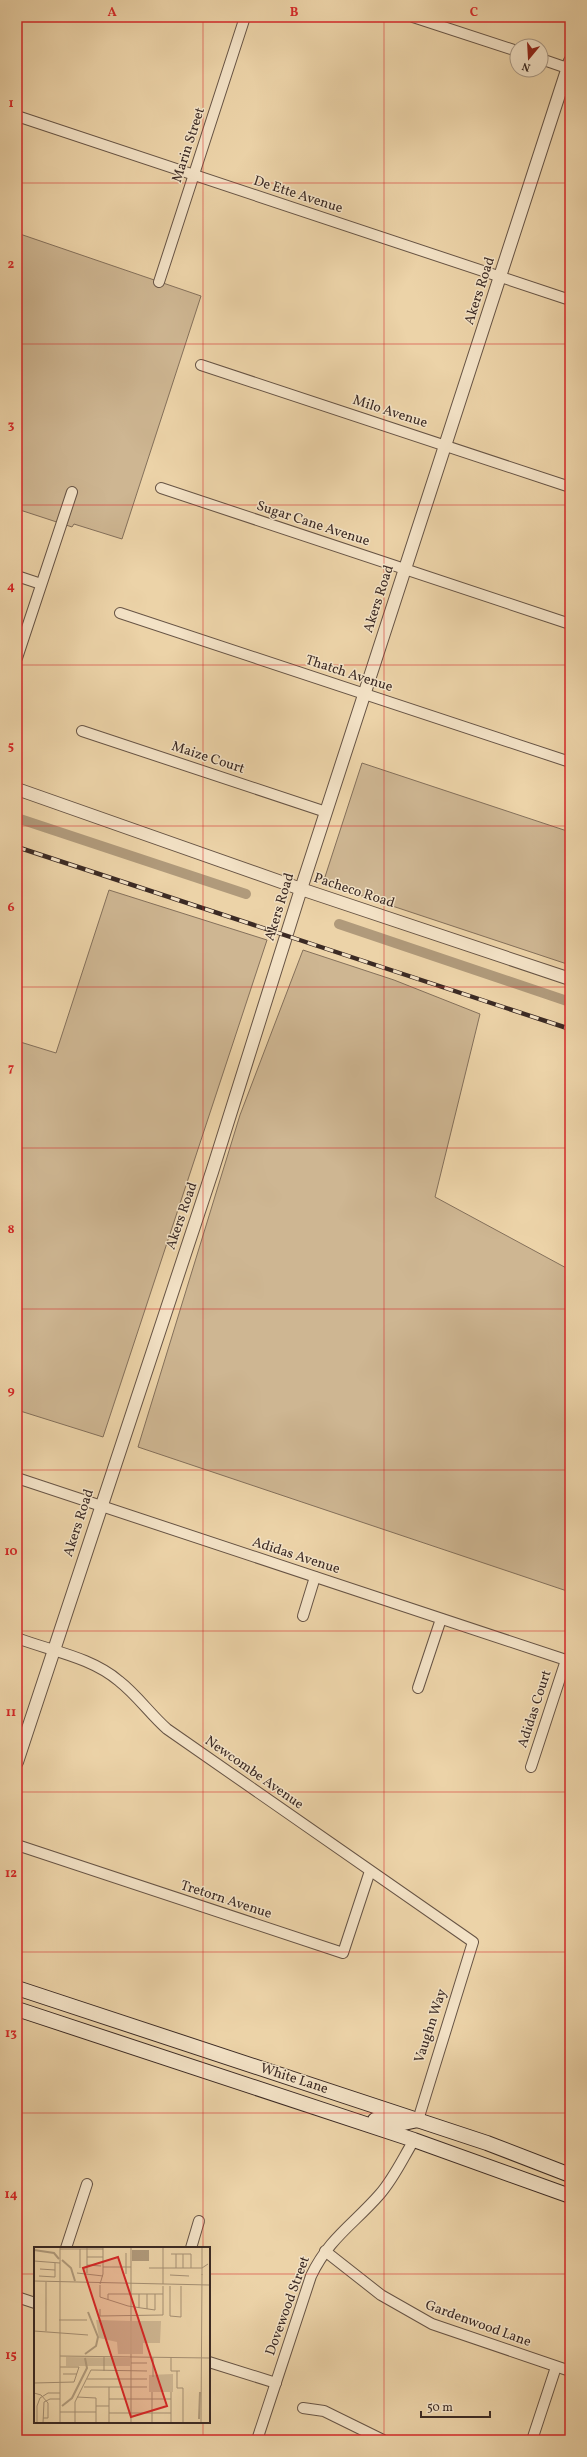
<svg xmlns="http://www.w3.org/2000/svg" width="587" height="2457" viewBox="0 0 587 2457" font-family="Vollkorn,serif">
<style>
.green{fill:#ceb692;stroke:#84705b}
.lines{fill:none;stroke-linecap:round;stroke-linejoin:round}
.canal{stroke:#b09a7b;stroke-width:10}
.minor-casing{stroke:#675445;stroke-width:12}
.tertiary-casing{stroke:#675445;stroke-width:14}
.secondary-casing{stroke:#3b2a24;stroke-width:16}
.minor{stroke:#f3e2c6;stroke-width:10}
.tertiary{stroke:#f3e2c6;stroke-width:12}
.secondary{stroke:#f3e2c6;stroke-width:14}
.rail-casing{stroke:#3b2a24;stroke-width:4.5}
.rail{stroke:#f3e2c6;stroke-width:3;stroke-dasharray:9;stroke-linecap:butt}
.grid{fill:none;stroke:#d62828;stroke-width:1;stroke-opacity:0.55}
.labels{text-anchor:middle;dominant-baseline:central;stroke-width:3;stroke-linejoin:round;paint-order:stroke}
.street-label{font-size:14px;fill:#3b2a24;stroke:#f3e2c6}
.inset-river{fill:none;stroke:#b09a7b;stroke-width:2}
.inset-road{fill:none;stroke:#a58f73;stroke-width:1}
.view{fill:#d62828;fill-opacity:0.15;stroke:#d62828;stroke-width:2}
.inset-edge{fill:none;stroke:#3b2a24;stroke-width:2}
.neatline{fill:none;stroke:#d62828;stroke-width:1.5}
.grid-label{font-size:13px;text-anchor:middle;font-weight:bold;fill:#d62828}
</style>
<rect width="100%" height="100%" fill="#ecd3a8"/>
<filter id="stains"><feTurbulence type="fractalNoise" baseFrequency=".005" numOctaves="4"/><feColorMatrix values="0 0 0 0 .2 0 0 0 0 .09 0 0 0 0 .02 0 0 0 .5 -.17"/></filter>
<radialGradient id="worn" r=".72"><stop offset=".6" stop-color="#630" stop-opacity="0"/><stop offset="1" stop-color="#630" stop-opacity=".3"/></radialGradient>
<g class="green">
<path d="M17 233 201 296 122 539 74 524 72 527 17 509Z"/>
<path d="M362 763 570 832V965L323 883Z"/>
<path d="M109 890 267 940 103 1437 17 1410V1041L56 1053Z"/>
<path d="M303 950 394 980 480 1014 435 1197 570 1270V1592L138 1447 240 1115Z"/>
</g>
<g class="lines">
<g class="canal">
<path d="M17 818 246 894"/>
<path d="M339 924 570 1002"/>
</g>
<g class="minor-casing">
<g id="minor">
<path d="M413 17 517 51"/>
<path d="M541 59 570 69"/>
<path d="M17 116 570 300"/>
<path d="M159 282 245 17"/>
<path d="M201 365 570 487"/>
<path d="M161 488 570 624"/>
<path d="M17 576 41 584"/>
<path d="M120 613 570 762"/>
<path d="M17 658 72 492"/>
<path d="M82 731 326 812"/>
<path d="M17 1478 566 1660 531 1767"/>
<path d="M303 1616 315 1577"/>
<path d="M17 1638C51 1651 91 1657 119 1681 137 1695 150 1714 167 1729L473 1942 418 2120"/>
<path d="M418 1688 441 1619"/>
<path d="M17 1845 343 1953 370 1871"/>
<path d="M66 2248 87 2184"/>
<path d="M191 2248 199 2221"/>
<path d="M325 2251 381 2295 432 2324 570 2371"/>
<path d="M17 2297 35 2303"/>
<path d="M209 2362 276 2383"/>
<path d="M303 2408 324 2411 383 2440"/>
<path d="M257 2440 311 2276C329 2238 354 2224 380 2194 394 2178 403 2158 414 2140"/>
<path d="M532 2440 556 2367"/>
</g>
</g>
<g class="tertiary-casing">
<g id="tertiary">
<path d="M17 789 301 889 570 979"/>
<path d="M17 1762 212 1172 301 889 570 61"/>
</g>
</g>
<g class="secondary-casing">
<g id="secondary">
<path d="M17 1988 487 2143 570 2175"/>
<path d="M17 2009 414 2140 570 2196"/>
<path d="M375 2120 399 2124 418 2120"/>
</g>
</g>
<use href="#minor" class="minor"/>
<use href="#tertiary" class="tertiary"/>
<use href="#secondary" class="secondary"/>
<g class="rail-casing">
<path id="rail" d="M17 847 570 1029"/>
</g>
<use href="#rail" class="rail"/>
</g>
<path class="grid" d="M203 17V2248M384 17V2440M17 183H570M17 344H570M17 505H570M17 665H570M17 826H570M17 987H570M17 1148H570M17 1309H570M17 1470H570M17 1631H570M17 1792H570M17 1952H570M17 2113H570M17 2274H35M209 2274H570M203 2422V2440"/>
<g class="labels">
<g class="street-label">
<text transform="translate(189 145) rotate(-72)">Marin Street</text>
<text transform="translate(298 195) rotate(18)">De Ette Avenue</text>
<text transform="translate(480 291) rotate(-72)">Akers Road</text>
<text transform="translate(390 412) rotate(18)">Milo Avenue</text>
<text transform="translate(313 524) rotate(18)">Sugar Cane Avenue</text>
<text transform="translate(379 599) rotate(-72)">Akers Road</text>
<text transform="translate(349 674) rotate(18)">Thatch Avenue</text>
<text transform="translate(208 758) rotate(18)">Maize Court</text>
<text transform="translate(354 891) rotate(18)">Pacheco Road</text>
<text transform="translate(280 907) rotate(-73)">Akers Road</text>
<text transform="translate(182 1216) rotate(-71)">Akers Road</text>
<text transform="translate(79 1523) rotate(-72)">Akers Road</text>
<text transform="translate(296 1556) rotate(18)">Adidas Avenue</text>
<text transform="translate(535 1709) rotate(-72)">Adidas Court</text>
<text transform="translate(254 1773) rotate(35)">Newcombe Avenue</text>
<text transform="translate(226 1900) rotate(18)">Tretorn Avenue</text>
<text transform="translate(431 2026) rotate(-72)">Vaughn Way</text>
<text transform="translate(294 2079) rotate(18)">White Lane</text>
<text transform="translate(288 2306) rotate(-70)">Dovewood Street</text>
<text transform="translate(478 2324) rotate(20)">Gardenwood Lane</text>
</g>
</g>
<g transform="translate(34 2247)">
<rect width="176" height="176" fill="#ecd3a8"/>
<path d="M62 73 96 74V107H84L83 95 65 91ZM98 74H127L126 96H109V107H98ZM32 110 96 111V119H32ZM139 127V145H115V128Z" fill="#ceb692"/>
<path d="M98 3H115V14H98Z" fill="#b09a7b"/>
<path class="inset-river" d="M0 3 20 6 25 12M28 13 37 21 41 34M51 107 62 99 64 90 54 65M28 159 38 151 53 121 51 111M165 172 166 145"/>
<path class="inset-road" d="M4 0H22M26 0V23M26 2H69M46 2V21M137 7H157V21M53 10H69M0 14 26 16M53 18 67 19M69 20H97M115 21H168L174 17M142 21V7M149 21V7M6 22 21 23M43 26 69 29M53 26V1M92 27V6M136 28 155 29M168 28V0M5 29 21 30V16M0 34 175 38M66 37 69 27V0M129 37V0M66 38V50L94 59 121 63V47M136 39V69L147 70V39M74 53V47H129M105 61V47M66 62V69L129 68V39M113 62V47M25 73H53M0 84 54 88M12 84V35M26 109 176 111M70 110V124M137 111V124H146M97 116H113M143 124V141H149V176M29 127H43M119 130V111M53 132H113M0 136 40 135 45 120H26M50 140H113M0 146 7 148 14 156V171H9M43 150 62 151V176M75 152H137M62 159H75M26 165H62M75 166H137M3 175V159L6 151 14 146H26M9 176 10 155 16 152H26M26 176V23M41 176V155L57 123 113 124M75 176V140M97 176V0M118 176V145M137 176V145M167 176 168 27"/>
<path class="view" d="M84 10 133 159 97 170 49 21Z"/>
<rect width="176" height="176" class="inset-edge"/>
</g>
<rect width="587" height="2457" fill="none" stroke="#ecd3a8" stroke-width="44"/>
<g transform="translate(529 58) rotate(198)"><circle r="19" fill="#f3e2c6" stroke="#a99885"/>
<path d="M0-3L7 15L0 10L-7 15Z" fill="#8f2418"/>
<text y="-6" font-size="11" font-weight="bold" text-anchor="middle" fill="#3b2a24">N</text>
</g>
<path d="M421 2411v6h69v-6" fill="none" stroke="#3b2a24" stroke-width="2"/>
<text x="427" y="2411" font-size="12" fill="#3b2a24" stroke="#f3e2c6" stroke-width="3" paint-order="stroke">50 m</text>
<rect x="22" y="22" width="543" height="2413" class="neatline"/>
<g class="grid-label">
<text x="112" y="16">A</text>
<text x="294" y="16">B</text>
<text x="474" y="16">C</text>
<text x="11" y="107">1</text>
<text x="11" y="268">2</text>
<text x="11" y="429">3</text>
<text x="11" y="590">4</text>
<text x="11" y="750">5</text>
<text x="11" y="911">6</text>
<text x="11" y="1072">7</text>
<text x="11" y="1233">8</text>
<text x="11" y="1394">9</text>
<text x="11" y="1555">10</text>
<text x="11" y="1716">11</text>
<text x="11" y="1877">12</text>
<text x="11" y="2037">13</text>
<text x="11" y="2198">14</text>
<text x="11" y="2359">15</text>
</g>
<rect width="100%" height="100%" filter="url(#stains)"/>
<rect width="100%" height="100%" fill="url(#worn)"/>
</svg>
